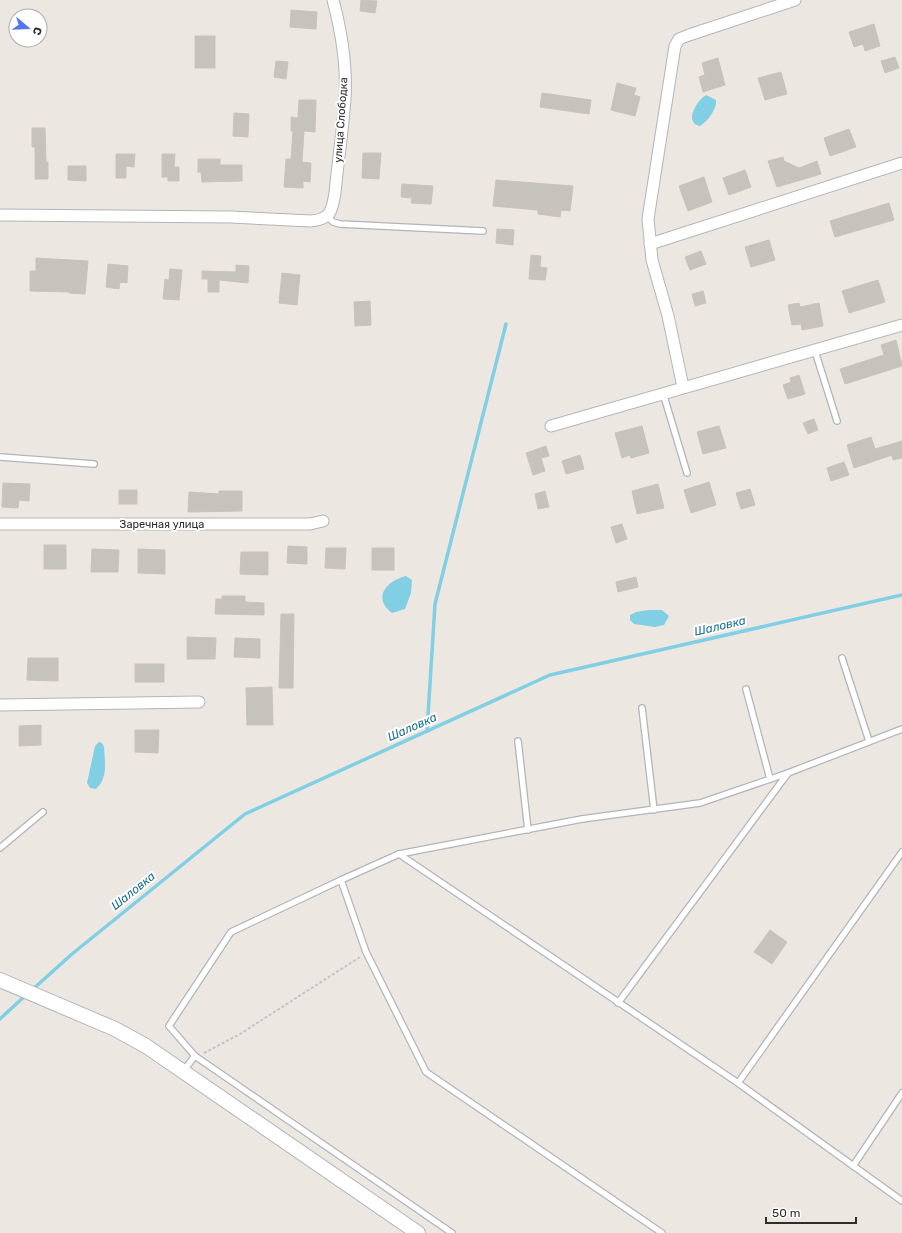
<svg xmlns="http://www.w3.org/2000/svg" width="902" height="1233" viewBox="0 0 902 1233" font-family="Rubik,sans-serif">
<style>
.water{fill:#80cfe4}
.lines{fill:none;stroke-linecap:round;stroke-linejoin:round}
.stream{stroke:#80cfe4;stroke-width:3.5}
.building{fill:#c6c2bc;stroke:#c9c3bb}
.service-casing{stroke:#b2b4bc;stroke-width:8}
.minor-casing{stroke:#b2b4bc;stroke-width:13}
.tertiary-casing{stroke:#b2b4bc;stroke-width:16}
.path{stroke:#c4c4c4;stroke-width:2;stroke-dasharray:3 2;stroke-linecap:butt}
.service{stroke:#fff;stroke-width:5.5}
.minor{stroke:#fff;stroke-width:11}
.tertiary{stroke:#fff;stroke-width:14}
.labels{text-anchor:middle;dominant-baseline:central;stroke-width:4;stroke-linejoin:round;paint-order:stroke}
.street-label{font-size:11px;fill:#2d2d2d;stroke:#fff}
.water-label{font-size:12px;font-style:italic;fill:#1b7193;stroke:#fff}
</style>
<rect width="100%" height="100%" fill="#ede7e1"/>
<g class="water">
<path d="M706 95 716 100C717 109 708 121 700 126 683 123 697 100 706 95Z"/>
<path d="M406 576 412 580 411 593 405 609 392 613C372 598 386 581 406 576Z"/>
<path d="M648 610H662L669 616 664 625 655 627 634 624 630 620V615L636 612Z"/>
<path d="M99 742 102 743 104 747C105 762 108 778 96 789L90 788 87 783 95 746Z"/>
</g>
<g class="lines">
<g class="stream">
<path d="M427 731 435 604 506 324"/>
<path d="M32 990 72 954 245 814 550 675 902 595"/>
<path d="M0 1019 27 994"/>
</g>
</g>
<g class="building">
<path d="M361 0 377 1 375 13 360 11Z"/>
<path d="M291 10 317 12 316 29 290 27Z"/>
<path d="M874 24 880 46 865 51 863 44 854 47 849 32Z"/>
<rect x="195" y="36" width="20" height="32"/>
<path d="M895 57 899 68 885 73 881 61Z"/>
<path d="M718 58 725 85 703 92 699 77 705 75 702 63Z"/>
<path d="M276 61 288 62 286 79 274 77Z"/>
<path d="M781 72 787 94 765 100 758 78Z"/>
<path d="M617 83 636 88 634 95 640 97 635 116 611 110Z"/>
<path d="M542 93 591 100 589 114 540 107Z"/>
<path d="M299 100H316L315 132 304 131 302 162 311 163 310 182 303 181V188L284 187 286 159H291L293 131H291V117L298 118Z"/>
<path d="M234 113 249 114 248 137 233 136Z"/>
<path d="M32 128H45L46 162H48V179H35V147H32Z"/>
<path d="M849 129 856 147 830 156 824 138Z"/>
<path d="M363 153H381L379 179 362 178Z"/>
<path d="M116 154H135L134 167 126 166V178H116Z"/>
<path d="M162 154H175L174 167H179V181H168V177H162Z"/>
<path d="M783 157 784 161 799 168 817 161 821 174 777 187 768 161Z"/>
<path d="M198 159H220V165H242V181L202 182 201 172H198Z"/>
<path d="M68 166H86V181L68 180Z"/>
<path d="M745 170 751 187 729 195 723 178Z"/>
<path d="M704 177 712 202 688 211 679 186Z"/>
<path d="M496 180 573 186 570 211 561 210 560 217 538 214V210L493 206Z"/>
<path d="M402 184 433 186 431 204 411 203 412 198 401 197Z"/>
<path d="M889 203 894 220 835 237 830 221Z"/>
<path d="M497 229 514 230 513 245 496 243Z"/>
<path d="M769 240 775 260 751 267 745 247Z"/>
<path d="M701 251 706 264 690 270 685 257Z"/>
<path d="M531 255 541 256 540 267 547 268 545 280 529 279Z"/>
<path d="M36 258 88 261 85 294 69 293V292L30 291V271H36Z"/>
<path d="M108 264 128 266 127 283 120 282 119 289 106 287Z"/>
<path d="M236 265 249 266 248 283 219 280V292H208V279H202V271L236 272Z"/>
<path d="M170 269 182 270 179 300 163 299 165 279 169 280Z"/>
<path d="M282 273 300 275 297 305 279 303Z"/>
<path d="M878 280 885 302 849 313 842 291Z"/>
<path d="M703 291 706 303 695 306 692 294Z"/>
<path d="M370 301 371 325 355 326 354 302Z"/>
<path d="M799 303 800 307 819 303 823 326 802 330 801 324 792 325 788 305Z"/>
<path d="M896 340 902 366 845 384 840 369 884 355 881 345Z"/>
<path d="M799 375 805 394 788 399 783 385 791 382 790 378Z"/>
<path d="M814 419 818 430 808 434 803 423Z"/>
<path d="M642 426 649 453 631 458 630 455 622 458 615 433Z"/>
<path d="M719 426 726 448 703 454 697 432Z"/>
<path d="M871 437 875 449 902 441V458L893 460 892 455 854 468 847 445Z"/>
<path d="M546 446 549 456 541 458 545 471 533 475 526 453Z"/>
<path d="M580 455 584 469 566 474 562 461Z"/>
<path d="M844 462 849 475 831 481 827 468Z"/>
<path d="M709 482 716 505 691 513 684 490Z"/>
<path d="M3 483 30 484 29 501 19 500 18 508 2 507Z"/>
<path d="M658 484 664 508 637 514 632 491Z"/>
<path d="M750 489 755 505 741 509 736 493Z"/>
<rect x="119" y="490" width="18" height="14"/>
<path d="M219 491H242V511L188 512 189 492 219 494Z"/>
<path d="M545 491 549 507 538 509 535 494Z"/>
<path d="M622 524 627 539 616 543 611 527Z"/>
<rect x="44" y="545" width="22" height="24"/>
<path d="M288 546 307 547V564L287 563Z"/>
<path d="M326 548H346L345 569 325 568Z"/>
<rect x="372" y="548" width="22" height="22"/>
<path d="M92 549 119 550 118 572H91Z"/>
<path d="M138 549 165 550V574L138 573Z"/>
<path d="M241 552H268V575L240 574Z"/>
<path d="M636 577 638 587 618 592 616 582Z"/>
<path d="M222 596H245V602L264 603V615L215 614 216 599H222Z"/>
<path d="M281 614H294L293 688H279Z"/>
<path d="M187 637 216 638 215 659H187Z"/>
<path d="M235 638 260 639V658L234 657Z"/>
<path d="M28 658H58V681L27 680Z"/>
<rect x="135" y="664" width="29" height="18"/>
<path d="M272 687 273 725H247L246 688Z"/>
<path d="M41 725V745L19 746V726Z"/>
<path d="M135 730H159L158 753 135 752Z"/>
<path d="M770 930 787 942 772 964 754 952Z"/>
</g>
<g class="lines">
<g class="service-casing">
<g id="service">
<path d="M327 216 333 222 340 224 483 231"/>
<path d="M815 351 837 421"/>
<path d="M663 393 687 473"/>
<path d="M0 457 94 464"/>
<path d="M842 658 869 741"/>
<path d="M746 689 770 779"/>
<path d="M642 708 654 810"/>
<path d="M518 741 528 830"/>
<path d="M0 848 43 812"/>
<path d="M902 852 738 1083 902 1201"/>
<path d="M399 854 582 819 700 803 788 773 902 729"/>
<path d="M341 880 231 932 169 1026 195 1056 452 1233"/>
<path d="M618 1003 788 773"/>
<path d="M184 1070 195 1056"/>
<path d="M853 1166 902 1093"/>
<path d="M662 1233 426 1072 366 952 341 880 399 854 738 1083"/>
</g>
</g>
<g class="minor-casing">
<g id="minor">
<path d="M0 215 231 217 311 221C331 219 332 211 335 193 338 161 343 129 345 98 347 66 341 30 333 0"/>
<path d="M650 244 902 163"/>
<path d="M683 387 668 316 652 260 648 219 675 46 679 39 689 35 795 0"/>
<path d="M551 426 902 325"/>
<path d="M0 524H310L323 521"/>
<path d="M0 705 199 702"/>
</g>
</g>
<g class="tertiary-casing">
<path id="tertiary" d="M0 980 115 1029 146 1046 418 1233"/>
</g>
<path class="path" d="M204 1053 240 1034 360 957"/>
<use href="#service" class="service"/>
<use href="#minor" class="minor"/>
<use href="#tertiary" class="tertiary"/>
</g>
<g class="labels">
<g class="street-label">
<text transform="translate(341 120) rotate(-86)">улица Слободка</text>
<text x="162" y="524">Заречная улица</text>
</g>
<g class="water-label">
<text transform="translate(720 626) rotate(-13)">Шаловка</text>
<text transform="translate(412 727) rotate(-24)">Шаловка</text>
<text transform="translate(133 891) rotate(-39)">Шаловка</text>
</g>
</g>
<g transform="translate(28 28) rotate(109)"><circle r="19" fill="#ffffff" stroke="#ababab"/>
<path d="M0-3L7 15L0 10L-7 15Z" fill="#5277e9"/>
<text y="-6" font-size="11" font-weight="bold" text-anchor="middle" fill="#2d2d2d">С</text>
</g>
<path d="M766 1217v6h90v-6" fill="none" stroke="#2d2d2d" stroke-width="2"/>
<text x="772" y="1217" font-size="12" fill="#2d2d2d" stroke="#ffffff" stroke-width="3" paint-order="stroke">50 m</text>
</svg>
